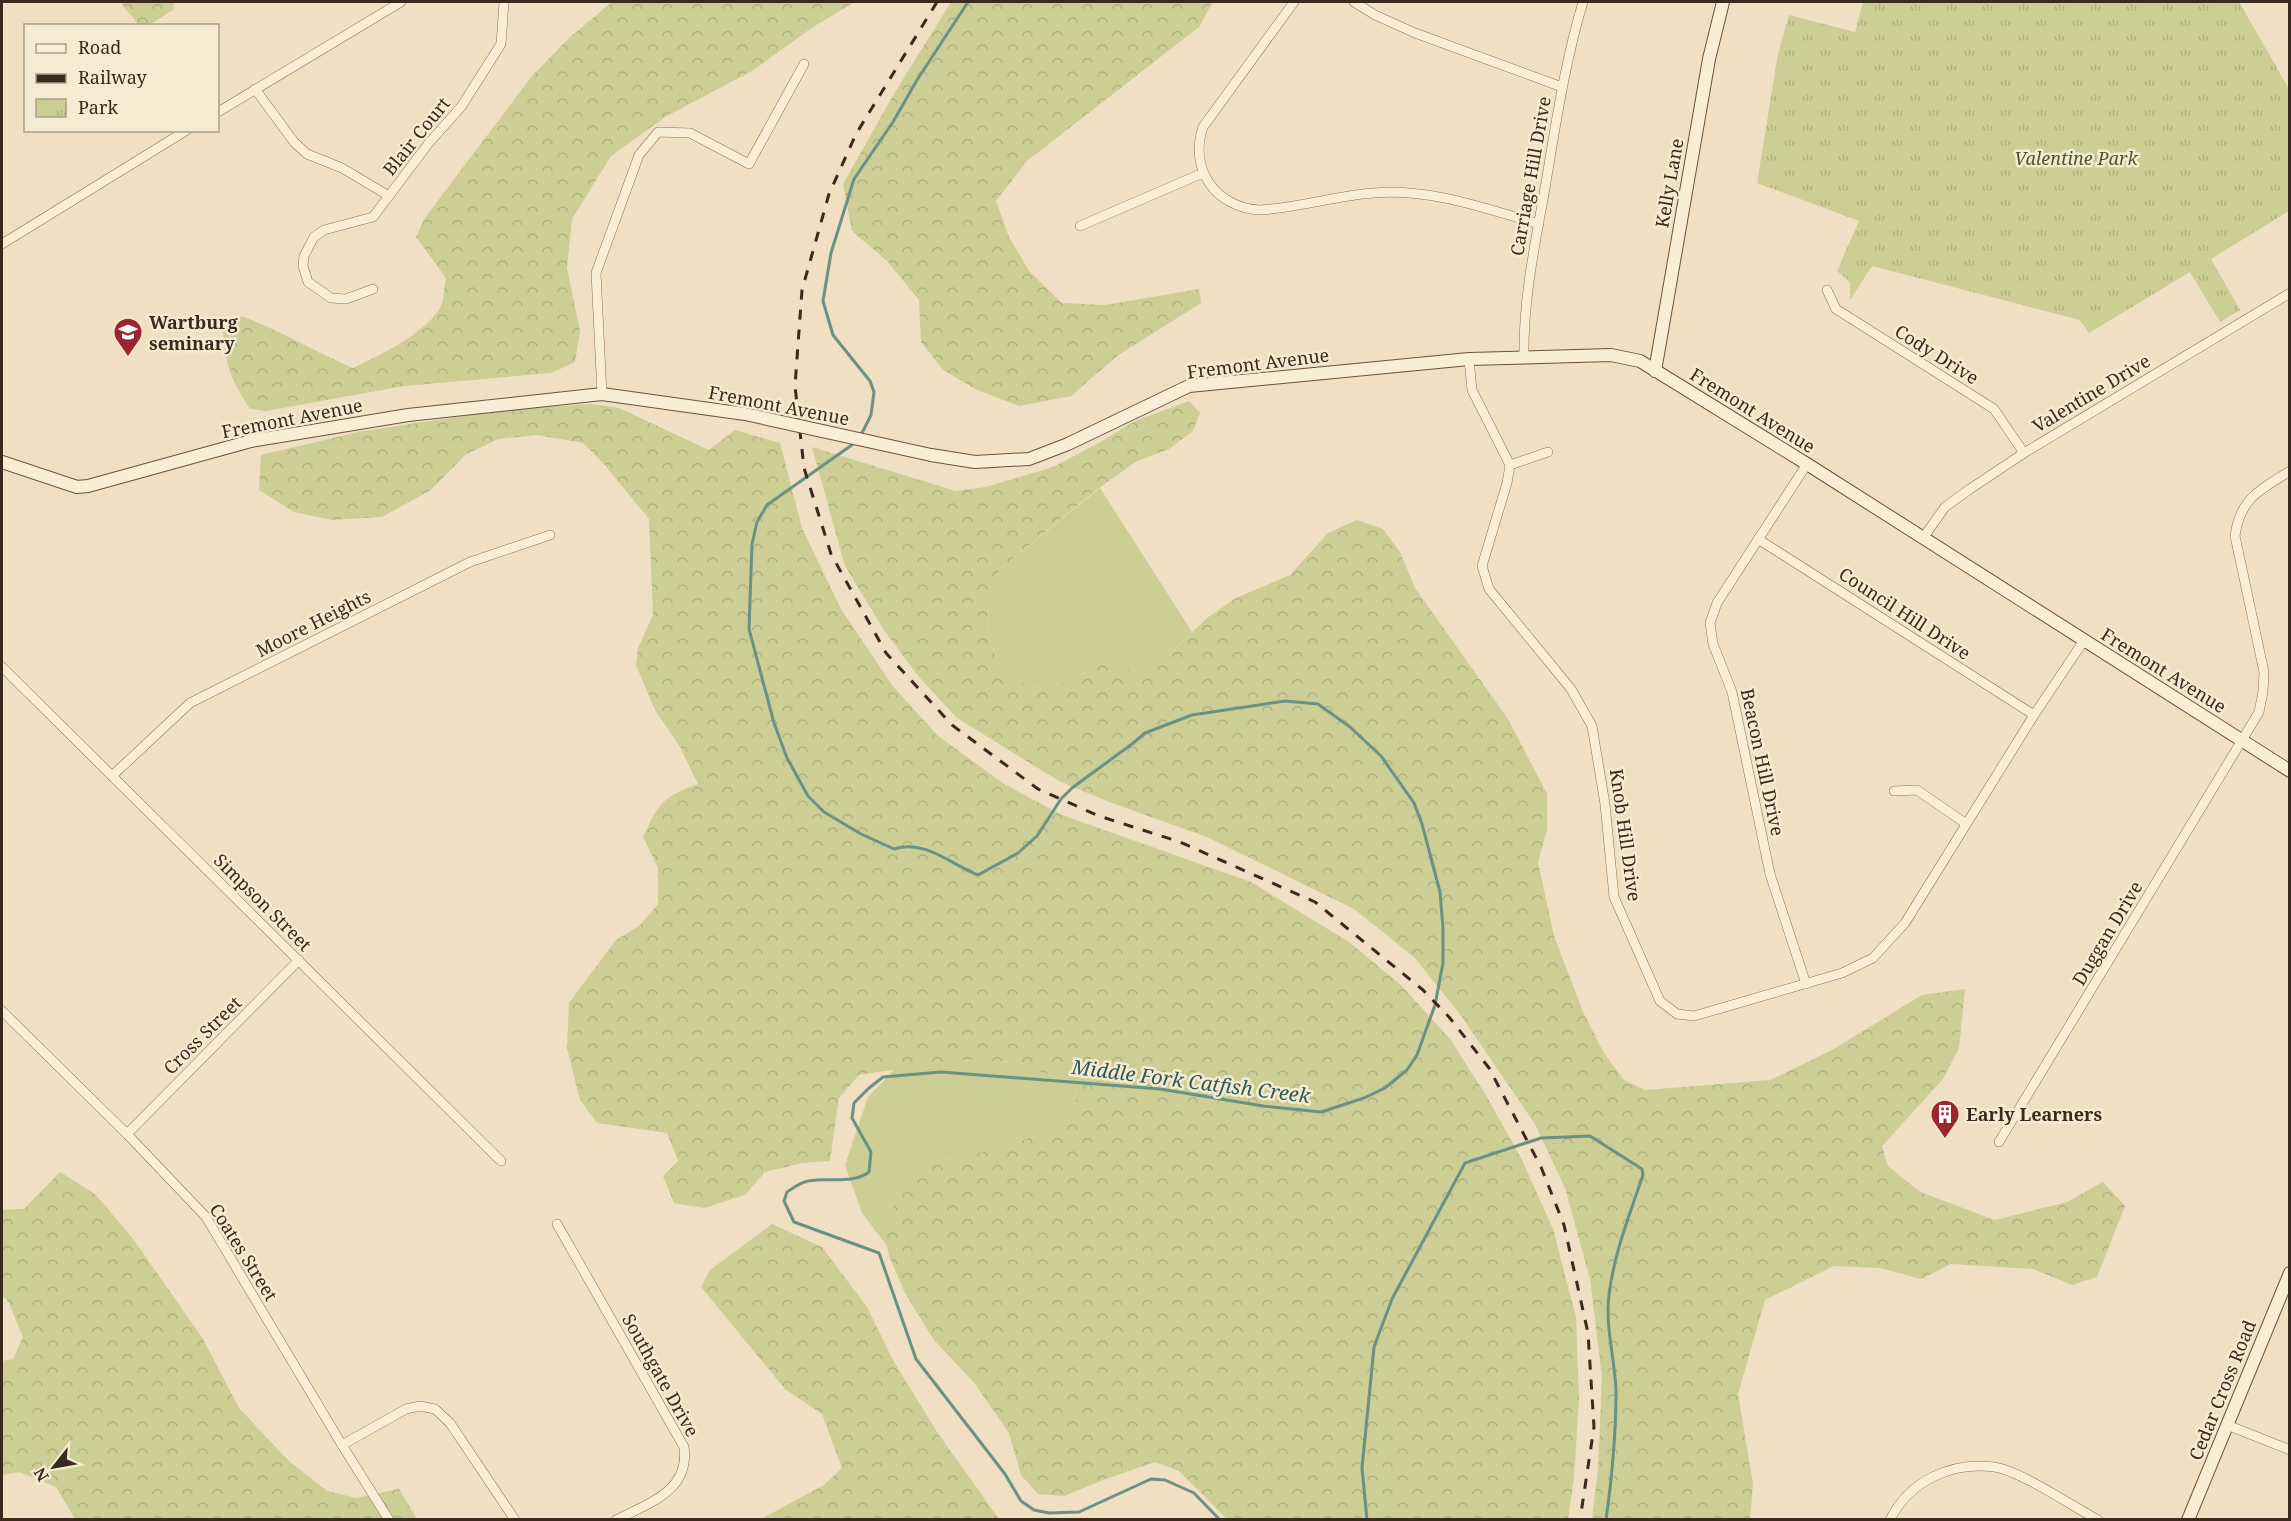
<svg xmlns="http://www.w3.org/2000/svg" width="2291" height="1521" viewBox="0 0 2291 1521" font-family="'Noto Serif',serif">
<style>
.green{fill:#ccce96}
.forest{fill:url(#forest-crowns)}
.park{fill:url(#park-tufts)}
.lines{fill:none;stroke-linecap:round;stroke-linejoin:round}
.stream{stroke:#6b9185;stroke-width:3}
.street-casing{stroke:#8a6f59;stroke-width:10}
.secondary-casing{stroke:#6c513c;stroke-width:14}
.street{stroke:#faedd6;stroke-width:9}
.secondary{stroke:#faedd6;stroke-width:12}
.rail{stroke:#3a291d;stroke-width:3;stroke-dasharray:10 10;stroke-linecap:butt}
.secondary-bridge-casing{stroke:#6c513c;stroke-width:14;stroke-linecap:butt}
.secondary-bridge{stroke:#faedd6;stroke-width:12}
.labels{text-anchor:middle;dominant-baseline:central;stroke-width:5;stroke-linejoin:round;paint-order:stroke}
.street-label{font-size:18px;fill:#3a291d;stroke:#f7ead2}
.park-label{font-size:18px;font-style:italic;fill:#4d5723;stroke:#f7ead2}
.poi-label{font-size:18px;font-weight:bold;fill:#3a291d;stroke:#f7ead2;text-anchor:start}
.water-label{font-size:20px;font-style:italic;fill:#2c5a54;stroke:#f7ead2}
</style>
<defs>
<pattern id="forest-crowns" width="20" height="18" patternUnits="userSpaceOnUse" patternTransform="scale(1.5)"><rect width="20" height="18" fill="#ccce96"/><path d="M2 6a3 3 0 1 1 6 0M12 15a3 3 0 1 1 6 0" fill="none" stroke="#b0b181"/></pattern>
<pattern id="park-tufts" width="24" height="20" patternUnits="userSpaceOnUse" patternTransform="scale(1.5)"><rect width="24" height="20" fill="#ccce96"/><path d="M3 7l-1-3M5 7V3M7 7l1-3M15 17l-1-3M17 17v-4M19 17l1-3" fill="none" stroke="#b0b181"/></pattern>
</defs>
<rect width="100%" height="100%" fill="#f0dfc2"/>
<g class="green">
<path d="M1100 488 1192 632 1170 654 1140 671 1100 664 1072 680 1036 688 1003 674 989 637 988 599 1000 569Z"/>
<path d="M959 1060 1019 1062 1077 1088 1074 1114 1052 1130 994 1150 938 1161 884 1231 887 1246 862 1213 845 1165 868 1097 895 1069Z"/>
</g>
<g class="forest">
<path d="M120 2H174L173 10 149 25H139Z"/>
<path d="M612 2H855L813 27 752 71 665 117 611 156 572 219 567 268 580 331 575 362 551 373 404 386 266 411 250 409C232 381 225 365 223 332L241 316C280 330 315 352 353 368 382 354 419 337 439 310 444 303 444 287 446 278L416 237 424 219 532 76 569 38Z"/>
<path d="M951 2H1213L1199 27 1027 161 996 201 1009 237 1029 271 1062 303 1105 305 1199 289 1201 303 1117 356 1071 396 1019 406 977 390 943 370 921 342 919 300 887 261 852 231 843 184 895 92Z"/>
<path d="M1189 401 1200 413 1193 431 1169 449 1137 461 1095 491 1000 569 988 599 989 637 1003 674 1036 688 1072 680 1100 664 1140 671 1170 654 1207 618 1236 598 1290 575 1328 533 1357 520 1383 529 1400 552 1415 588 1508 719 1547 794V830L1538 862 1554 936 1583 1012 1604 1053 1624 1080 1645 1090 1770 1080 1832 1050 1922 995 1965 989 1959 1048 1943 1079 1882 1146 1888 1166 1920 1192 1995 1220 2067 1202 2103 1182 2125 1206 2097 1277 2072 1285 2033 1269 1951 1264 1921 1279 1880 1268 1834 1266 1765 1300 1738 1394 1753 1484 1750 1519H1592L1598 1469 1602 1377 1590 1279 1565 1188 1535 1124 1459 1013 1414 957 1354 909 1207 837 1109 802 1059 781 957 718 918 676 884 630 845 566 812 447 956 491 986 487 1053 467 1097 444 1135 421Z"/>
<path d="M593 404 619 408 709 450 735 430 780 443 802 528 841 609 892 685 937 735 1004 784 1062 815 1251 882 1349 942 1401 985 1450 1039 1487 1097 1522 1160 1553 1229 1576 1317 1579 1399 1574 1478 1568 1519H1227L1179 1471 1155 1462 1103 1480 1064 1496 1038 1494 1021 1475 1009 1433 975 1384 934 1340 905 1293 889 1256 884 1231 899 1190 938 1161 994 1150 1052 1130 1074 1114 1077 1088 1019 1062 959 1060 859 1075 839 1098 830 1161 802 1163 765 1172 745 1195 704 1208 674 1203 663 1176 678 1161 667 1133 597 1123 580 1100 567 1048 569 1003 616 940 639 926 658 904V868L643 837C659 803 662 797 698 784L680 747 655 710 636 665 638 648 653 615 649 519 604 464 583 443 537 435 498 439 465 455 431 490 382 517 332 520 294 512 259 490 261 455 358 432 508 409Z"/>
<path d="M60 1172 95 1194 134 1240 203 1339 239 1408 289 1461 327 1491 356 1498 399 1489 417 1519H75L56 1487 19 1472 2 1475V1361L13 1359 23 1337 8 1301 2 1296V1210L24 1209Z"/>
<path d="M772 1224 822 1247 867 1307 893 1360 937 1432 999 1519H761L824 1485 842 1468 822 1414 785 1389 701 1287 710 1270Z"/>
</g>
<path class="park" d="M1863 2H2239L2289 89V211L2211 259 2240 310 2220 322 2190 272 2089 333 2080 320 1872 266 1850 300V282L1837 271 1859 221 1757 183 1778 54 1789 15 1855 32Z"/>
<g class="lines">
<g class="stream">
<path d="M861 435 871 415 874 392 870 381 833 335 823 301 831 253 854 179 893 122 917 80 968 2"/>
<path d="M856 442 767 505 757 522 752 544 749 629 774 723 787 758 808 796 824 812 861 834 894 849C925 839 950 864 978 875L1018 853 1037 836 1061 799 1072 788 1132 744 1145 733 1192 715 1285 701 1318 704 1350 727 1381 756 1414 803 1422 824 1440 892 1443 928V963L1435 1005 1417 1055 1407 1070 1385 1088 1364 1098 1321 1112 1263 1106 1160 1089 941 1072 883 1077 869 1088 854 1103 852 1118 871 1152 869 1172C851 1185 830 1177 808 1181 801 1182 793 1188 787 1192L784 1201 794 1222 879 1253 916 1359 1005 1474 1021 1501 1034 1510 1049 1513 1079 1512 1151 1479 1165 1480 1194 1493 1220 1520"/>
<path d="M1367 1520 1362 1468 1374 1347 1392 1299 1465 1163 1541 1138 1590 1136 1642 1169 1643 1175C1630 1214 1614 1253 1609 1295 1605 1327 1615 1359 1616 1391 1616 1434 1612 1477 1606 1520"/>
</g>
<g class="street-casing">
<g id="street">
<path d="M1294 2 1203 127C1189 169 1215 207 1259 210 1297 208 1335 196 1373 193 1430 188 1484 208 1539 224"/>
<path d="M1354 2 1375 15 1415 33 1562 87"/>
<path d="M255 89 294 142 307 154 342 168 389 196"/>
<path d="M218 112 401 2"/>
<path d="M1080 226 1203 173"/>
<path d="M2 244 187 130"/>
<path d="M373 289 346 299 331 298 308 282 303 266 304 256 314 237 324 230 373 217 428 144 461 107 501 44 504 2"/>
<path d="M1827 290 1836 309 1994 409 2024 453"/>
<path d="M1524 358C1523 302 1534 249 1544 194 1555 130 1564 65 1583 2"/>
<path d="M1469 359 1472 390 1510 465 1507 483 1482 566 1489 589 1571 689 1592 726 1605 804 1614 897 1660 1001 1677 1014 1694 1016 1842 973 1873 958 1905 923 2034 715 2083 642"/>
<path d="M602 394 596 273 639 155 658 132 690 133 749 164 804 64"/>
<path d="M1510 465 1548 452"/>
<path d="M1923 538 1945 507 1970 489 2024 453 2290 293"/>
<path d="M1758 539 2034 715"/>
<path d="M2 667 501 1161"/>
<path d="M112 776 190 703 470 562 550 535"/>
<path d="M1894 791 1917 790 1965 823"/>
<path d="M1806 984 1770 874 1732 692 1713 644 1710 623 1717 603 1807 464"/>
<path d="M2 1011 127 1134 206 1217 342 1445 389 1520"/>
<path d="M127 1134 299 960"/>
<path d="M1999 1142 2259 712 2263 692 2264 672 2235 536C2240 498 2260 490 2290 471"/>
<path d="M557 1224 684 1447C690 1491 649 1503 616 1520"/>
<path d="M2227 1425 2290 1450"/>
<path d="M342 1445 406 1409 420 1406 435 1409 450 1423 515 1520"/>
<path d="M1890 1520C1909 1481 1952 1461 1994 1467 2021 1471 2072 1506 2098 1520"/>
</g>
</g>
<g class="secondary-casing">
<g id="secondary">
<path d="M1655 371 1709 59 1723 2"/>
<path d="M931 455 975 462 1029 459 1068 444 1189 386 1469 359 1611 355 1640 361 1807 464 2290 771"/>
<path d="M2 462 77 487 88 486 251 441 408 415 602 394 745 414"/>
<path d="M2188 1520 2290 1273"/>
</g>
</g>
<use href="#street" class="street"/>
<use href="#secondary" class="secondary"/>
<path class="rail" d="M937 2 856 134 829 194 802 290 795 386 804 468 831 554 886 653 952 725 1038 789 1099 816 1180 842 1315 902 1423 990 1449 1017 1489 1068 1541 1167 1564 1225 1588 1333 1594 1427 1580 1520"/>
<g class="secondary-bridge-casing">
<path id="secondary-bridge" d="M745 414 931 455"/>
</g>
<use href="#secondary-bridge" class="secondary-bridge"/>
</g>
<defs>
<g id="university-pin" transform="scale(1.5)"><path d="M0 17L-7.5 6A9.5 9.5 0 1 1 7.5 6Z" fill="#9c262f" stroke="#f7ead2"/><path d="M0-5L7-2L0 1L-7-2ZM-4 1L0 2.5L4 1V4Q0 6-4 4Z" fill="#fff"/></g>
<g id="building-pin" transform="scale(1.5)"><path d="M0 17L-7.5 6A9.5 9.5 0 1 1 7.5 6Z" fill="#9c262f" stroke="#f7ead2"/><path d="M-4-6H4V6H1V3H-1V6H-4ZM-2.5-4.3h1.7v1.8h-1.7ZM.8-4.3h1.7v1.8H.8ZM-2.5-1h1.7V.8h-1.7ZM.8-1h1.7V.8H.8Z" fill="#fff"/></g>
</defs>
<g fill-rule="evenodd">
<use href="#university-pin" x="128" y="332"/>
<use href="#building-pin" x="1945" y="1114"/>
</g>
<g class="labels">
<g class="street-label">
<text transform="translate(416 136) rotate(-51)">Blair Court</text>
<text transform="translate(1530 176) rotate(-80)">Carriage Hill Drive</text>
<text transform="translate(1669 183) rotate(-80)">Kelly Lane</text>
<text transform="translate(1937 354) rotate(32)">Cody Drive</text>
<text transform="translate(1258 363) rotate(-7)">Fremont Avenue</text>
<text transform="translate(2091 393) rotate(-31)">Valentine Drive</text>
<text transform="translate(779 405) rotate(11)">Fremont Avenue</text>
<text transform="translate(1753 410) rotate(32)">Fremont Avenue</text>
<text transform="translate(292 418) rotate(-11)">Fremont Avenue</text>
<text transform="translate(1905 613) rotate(33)">Council Hill Drive</text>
<text transform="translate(313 623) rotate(-27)">Moore Heights</text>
<text transform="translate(2164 670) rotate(32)">Fremont Avenue</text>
<text transform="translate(1763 762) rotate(78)">Beacon Hill Drive</text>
<text transform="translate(1626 835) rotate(82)">Knob Hill Drive</text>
<text transform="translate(263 902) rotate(45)">Simpson Street</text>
<text transform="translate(2107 933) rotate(-59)">Duggan Drive</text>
<text transform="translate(202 1035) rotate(-45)">Cross Street</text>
<text transform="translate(244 1252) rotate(58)">Coates Street</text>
<text transform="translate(661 1375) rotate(61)">Southgate Drive</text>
<text transform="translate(2222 1390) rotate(-68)">Cedar Cross Road</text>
</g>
<g class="park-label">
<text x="2076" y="158">Valentine Park</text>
</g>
<g class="poi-label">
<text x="149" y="322">Wartburg<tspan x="149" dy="21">seminary</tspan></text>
<text x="1966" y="1114">Early Learners</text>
</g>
<g class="water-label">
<text transform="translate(1191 1081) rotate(7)">Middle Fork Catfish Creek</text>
</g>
</g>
<rect width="2291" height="1521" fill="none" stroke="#3a291d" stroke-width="6"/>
<rect x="24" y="24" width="195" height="108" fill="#f7ead2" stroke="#ab9d8a" stroke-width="1.5"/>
<rect x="36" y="44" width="30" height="9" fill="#faedd6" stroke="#ab9d8a" stroke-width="1.5"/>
<text x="78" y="54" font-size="18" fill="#3a291d">Road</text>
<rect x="36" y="74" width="30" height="9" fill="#3a291d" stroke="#ab9d8a" stroke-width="1.5"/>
<text x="78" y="84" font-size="18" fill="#3a291d">Railway</text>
<rect x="36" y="99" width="30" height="18" fill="url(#park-tufts)" stroke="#ab9d8a" stroke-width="1.5"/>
<text x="78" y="114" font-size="18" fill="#3a291d">Park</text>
<g transform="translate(54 1467) rotate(239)" stroke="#f7ead2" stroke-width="4.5" paint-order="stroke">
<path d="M0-4.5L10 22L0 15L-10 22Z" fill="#3a291d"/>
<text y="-9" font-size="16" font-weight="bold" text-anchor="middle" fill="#3a291d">N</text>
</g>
</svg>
